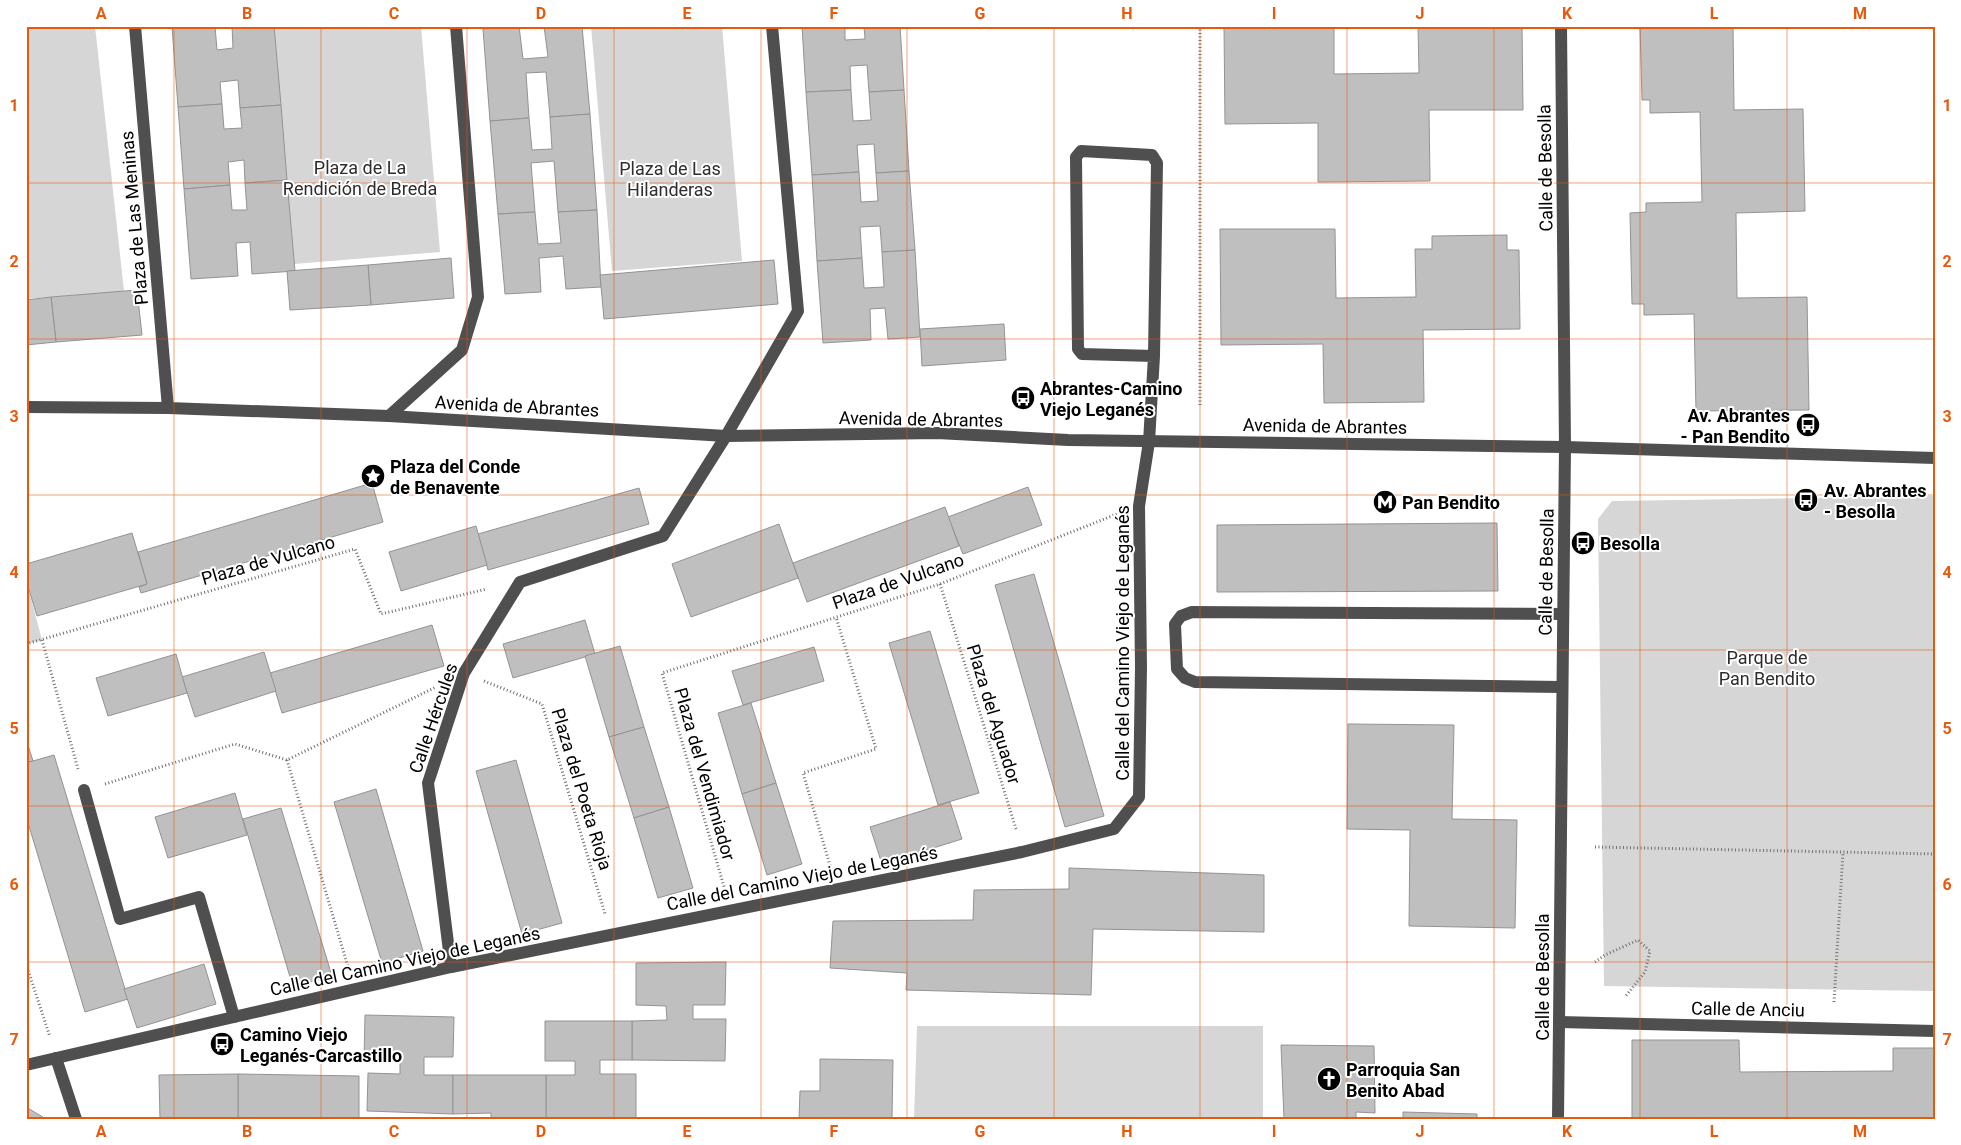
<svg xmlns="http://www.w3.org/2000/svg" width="1961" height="1145" viewBox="0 0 1961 1145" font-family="Roboto,sans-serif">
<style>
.green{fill:#d6d6d6}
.building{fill:#bfbfbf;stroke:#939393}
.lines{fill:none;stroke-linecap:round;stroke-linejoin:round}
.path{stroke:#717171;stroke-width:3;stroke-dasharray:1 2.5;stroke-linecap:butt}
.minor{stroke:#4f4f4f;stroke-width:12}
.grid{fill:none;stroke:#e8590c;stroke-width:1;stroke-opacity:0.55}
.labels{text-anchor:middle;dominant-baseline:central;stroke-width:4;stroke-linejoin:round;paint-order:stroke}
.park-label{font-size:18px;fill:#2d2d2d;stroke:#fff}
.street-label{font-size:18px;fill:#000;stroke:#fff}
.poi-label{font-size:18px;font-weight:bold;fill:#000;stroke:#fff;text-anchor:start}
.neatline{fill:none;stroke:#e8590c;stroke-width:2}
.grid-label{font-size:16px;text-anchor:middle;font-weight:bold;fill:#e8590c}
</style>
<rect width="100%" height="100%" fill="#fff"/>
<g class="green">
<path d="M26 26H95L124 291 26 299Z"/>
<path d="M274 26H421L440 252 294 264Z"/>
<path d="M591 26H722L742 261 612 271Z"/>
<path d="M1935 496V991L1604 986 1598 519 1612 501Z"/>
<path d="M26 580 42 640 26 644Z"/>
<path d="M917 1026H1263V1119H914Z"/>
</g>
<g class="building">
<path d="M215 26 217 50 233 48 232 26H274L281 105 240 108 238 80 220 82 222 104 178 107 172 27Z"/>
<path d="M483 26H516L483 29Z"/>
<path d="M519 26 523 59 548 57 544 26H582L590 114 550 117 546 72 526 73 529 118 490 121 483 29Z"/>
<path d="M802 26H845V40L865 39 864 26H900L904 90 869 92 867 65 850 66 851 90 806 92Z"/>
<path d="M1224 26H1334V74L1419 73 1418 26H1522L1523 110H1429L1430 181 1318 182V123L1225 124Z"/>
<path d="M1640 26H1733L1734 110 1803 109 1805 211 1736 213 1737 298 1807 297 1809 410 1696 411 1694 314 1644 315V304H1632L1630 213 1646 212V203L1702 202 1700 112 1650 113V100H1642Z"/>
<path d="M851 90 853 121 871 120 869 92 904 90 909 171 876 173 874 144 857 145 859 172 812 175 806 92Z"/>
<path d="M222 104 224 129 242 128 240 108 281 105 287 180 245 183 244 160 228 162 230 185 184 189 178 107Z"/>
<path d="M590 114 597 210 558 212 554 161 531 163 535 212 498 214 490 121 529 118 532 150 552 149 550 117Z"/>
<path d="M909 171 915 250 882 252 880 226 860 227 862 258 817 261 812 175 859 172 861 202 878 201 876 173Z"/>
<path d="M287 180 295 271 252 274 250 242 236 243 238 276 191 279 184 189 230 185 232 210H247L245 183Z"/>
<path d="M597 210 601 287 566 289 563 256 539 258 541 292 505 294 498 214 535 212 538 244 561 243 558 212Z"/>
<path d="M1220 229H1335L1336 298 1416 297 1415 249H1432V236L1507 235V250H1519L1520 329 1423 330 1424 402 1324 403 1323 344 1221 345Z"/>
<path d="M915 250 920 337 888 339 885 308 870 309 871 340 823 343 817 261 862 258 864 288 884 287 882 252Z"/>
<path d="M451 258 454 298 371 305 368 265Z"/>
<path d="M774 260 778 304 604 319 600 275Z"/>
<path d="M368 265 371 305 290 310 287 271Z"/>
<path d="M137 290 142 335 56 342 51 297Z"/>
<path d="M51 297 56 342 26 345V300Z"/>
<path d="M1004 324 1006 360 922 366 920 329Z"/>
<path d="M372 483 383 522 141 593 139 587 147 584 138 552Z"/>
<path d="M1028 487 1042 525 963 554 948 517Z"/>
<path d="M639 488 649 524 488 570 478 534Z"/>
<path d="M945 507 959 546 807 602 793 563Z"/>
<path d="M1497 523 1498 591 1217 592V525Z"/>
<path d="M779 524 798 578 691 617 672 564Z"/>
<path d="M476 526 487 565 401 591 389 552Z"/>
<path d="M132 533 147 584 37 616 26 580V564Z"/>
<path d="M1034 574 1104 816 1065 827 995 585Z"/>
<path d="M585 620 595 654 513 678 503 644Z"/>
<path d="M432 625 444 666 282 713 270 673Z"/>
<path d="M930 631 979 793 938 805 889 643Z"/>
<path d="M620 646 644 727 609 737 585 656Z"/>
<path d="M814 647 824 681 743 705 732 671Z"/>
<path d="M264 652 276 691 195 717 182 677Z"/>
<path d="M176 654 187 693 108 716 96 678Z"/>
<path d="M751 703 776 783 742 794 718 713Z"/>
<path d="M1348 724 1454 725 1452 819 1517 820 1515 928 1409 926 1410 830 1347 829Z"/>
<path d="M644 727 669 807 634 818 609 737Z"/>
<path d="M26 739 33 761 26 763Z"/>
<path d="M54 755 128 999 85 1012 26 816V763Z"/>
<path d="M516 760 562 923 522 934 476 771Z"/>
<path d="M776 783 802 864 767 875 742 794Z"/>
<path d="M376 789 423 951 382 963 334 802Z"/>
<path d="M235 793 247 835 168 858 155 817Z"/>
<path d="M950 802 962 839 882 864 870 827Z"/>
<path d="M669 807 693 888 658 898 634 818Z"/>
<path d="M281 808 332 976 293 987 243 819Z"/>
<path d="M1069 868 1264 875V932L1093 929 1091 995 906 990 907 973 830 968 833 921 973 920 974 890 1069 889Z"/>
<path d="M726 962 725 1005H693V1019H726L725 1061 632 1060V1021L667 1020 666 1006 636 1005V963Z"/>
<path d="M204 964 216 1004 137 1028 124 989Z"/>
<path d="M365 1015 454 1017 453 1057H424V1075H453V1114L367 1111 368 1073 400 1074V1060L364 1059Z"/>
<path d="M545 1021H632V1060H600V1074H636V1119H546V1075H575V1061H545Z"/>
<path d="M1632 1040H1739L1740 1072 1893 1071V1048H1935V1119H1632Z"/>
<path d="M1281 1045 1374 1046 1375 1113 1356 1112V1119H1284Z"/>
<path d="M820 1059 893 1060 892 1119H799L800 1091H820Z"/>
<path d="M238 1074 359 1076V1119H238Z"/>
<path d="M238 1074V1119H160L159 1075Z"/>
<path d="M453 1075H546V1119H491V1113L453 1114Z"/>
<path d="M26 1107 46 1119H26Z"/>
<path d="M1403 1112 1477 1114V1119H1403Z"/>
</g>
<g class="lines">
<g class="path">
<path d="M1200 26V405"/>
<path d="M940 584 1016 829"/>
<path d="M42 640 78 769"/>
<path d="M26 644 355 549 381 614 487 589"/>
<path d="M484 681 542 704 605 914"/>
<path d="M287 760 348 967"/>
<path d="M105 784 235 744 287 760 436 687"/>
<path d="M1595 847 1935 854"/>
<path d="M831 869 803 773 876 749 836 617"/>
<path d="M725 890 662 673 940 584 1117 514"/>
<path d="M1595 962 1605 955 1638 940 1650 951 1645 972 1625 997"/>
<path d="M26 964 50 1037"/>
<path d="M1834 1002 1843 852"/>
</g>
<g class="minor">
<path d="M135 26 168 408"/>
<path d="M26 407 168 408 389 416 726 436 937 433 1068 440 1565 447 1935 458"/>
<path d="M389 416 462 350 478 297 456 26"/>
<path d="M1562 687 1195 682 1185 678 1177 669 1175 624 1181 616 1192 612 1563 614"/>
<path d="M84 790 120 919 199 897 234 1017"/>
<path d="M451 967 428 783 464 673 520 582 663 536 726 436 798 311 772 26"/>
<path d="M1559 1022 1935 1031"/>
<path d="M56 1058 76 1119"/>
<path d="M26 1065 451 967 1022 852 1114 829 1139 797 1141 667 1139 506 1149 442 1154 356 1157 163 1152 155 1081 151 1076 157 1078 349 1082 354 1154 356"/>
<path d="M1558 1119 1565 447 1561 26"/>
</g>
</g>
<path class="grid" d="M174 26V1119M321 26V1119M467 26V1119M614 26V1119M761 26V1119M907 26V1119M1054 26V1119M1200 26V1119M1347 26V1119M1494 26V1119M1640 26V1119M1787 26V1119M26 183H1935M26 339H1935M26 495H1935M26 650H1935M26 806H1935M26 962H1935"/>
<defs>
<g id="bus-disc" transform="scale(1.25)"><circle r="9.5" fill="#000" stroke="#fff"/><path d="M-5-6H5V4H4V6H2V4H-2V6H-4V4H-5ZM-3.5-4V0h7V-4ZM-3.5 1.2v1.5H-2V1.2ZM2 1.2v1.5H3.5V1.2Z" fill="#fff"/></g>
<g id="sight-disc" transform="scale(1.25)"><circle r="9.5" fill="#000" stroke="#fff"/><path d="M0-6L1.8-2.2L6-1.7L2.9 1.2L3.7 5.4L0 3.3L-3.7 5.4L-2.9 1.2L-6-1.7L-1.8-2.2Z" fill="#fff"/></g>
<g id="metro-disc" transform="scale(1.25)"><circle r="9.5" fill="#000" stroke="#fff"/><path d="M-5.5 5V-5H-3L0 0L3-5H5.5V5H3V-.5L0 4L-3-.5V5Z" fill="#fff"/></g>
<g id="church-disc" transform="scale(1.25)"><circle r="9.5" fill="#000" stroke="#fff"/><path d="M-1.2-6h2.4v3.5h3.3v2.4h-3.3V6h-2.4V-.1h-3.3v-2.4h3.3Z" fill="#fff"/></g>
</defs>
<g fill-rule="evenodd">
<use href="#bus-disc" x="1023" y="398"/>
<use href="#bus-disc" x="1808" y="425"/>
<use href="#sight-disc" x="373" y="476"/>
<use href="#bus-disc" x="1806" y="500"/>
<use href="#metro-disc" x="1385" y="502"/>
<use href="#bus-disc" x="1583" y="543"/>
<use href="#bus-disc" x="222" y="1044"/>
<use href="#church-disc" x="1329" y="1079"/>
</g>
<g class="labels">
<g class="park-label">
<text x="360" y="167">Plaza de La<tspan x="360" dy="21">Rendición de Breda</tspan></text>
<text x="670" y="168">Plaza de Las<tspan x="670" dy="21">Hilanderas</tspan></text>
<text x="1767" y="657">Parque de<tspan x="1767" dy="21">Pan Bendito</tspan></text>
</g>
<g class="street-label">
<text transform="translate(1545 168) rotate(-91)">Calle de Besolla</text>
<text transform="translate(134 218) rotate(-95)">Plaza de Las Meninas</text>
<text transform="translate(517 406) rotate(3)">Avenida de Abrantes</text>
<text transform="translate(921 419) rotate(1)">Avenida de Abrantes</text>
<text transform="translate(1325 426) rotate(1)">Avenida de Abrantes</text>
<text transform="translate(268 560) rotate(-16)">Plaza de Vulcano</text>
<text transform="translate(1546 572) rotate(-89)">Calle de Besolla</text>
<text transform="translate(898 581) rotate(-19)">Plaza de Vulcano</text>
<text transform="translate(1122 643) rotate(-90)">Calle del Camino Viejo de Leganés</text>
<text transform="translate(994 714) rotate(73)">Plaza del Aguador</text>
<text transform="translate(433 718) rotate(-71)">Calle Hércules</text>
<text transform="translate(705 774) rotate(74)">Plaza del Vendimiador</text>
<text transform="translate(582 789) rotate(73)">Plaza del Poeta Rioja</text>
<text transform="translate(802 878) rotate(-11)">Calle del Camino Viejo de Leganés</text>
<text transform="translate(405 961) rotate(-12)">Calle del Camino Viejo de Leganés</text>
<text transform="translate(1542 977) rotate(-90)">Calle de Besolla</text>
<text transform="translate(1748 1009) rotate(1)">Calle de Anciu</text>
</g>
<g class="poi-label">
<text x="1040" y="388">Abrantes-Camino<tspan x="1040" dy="21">Viejo Leganés</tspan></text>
<text x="1790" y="415" text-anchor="end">Av. Abrantes<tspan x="1790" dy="21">- Pan Bendito</tspan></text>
<text x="390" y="466">Plaza del Conde<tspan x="390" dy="21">de Benavente</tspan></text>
<text x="1824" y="490">Av. Abrantes<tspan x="1824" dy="21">- Besolla</tspan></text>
<text x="1402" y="502">Pan Bendito</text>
<text x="1600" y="543">Besolla</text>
<text x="240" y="1034">Camino Viejo<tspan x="240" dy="21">Leganés-Carcastillo</tspan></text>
<text x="1346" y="1069">Parroquia San<tspan x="1346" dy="21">Benito Abad</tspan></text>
</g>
</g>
<rect width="1961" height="1145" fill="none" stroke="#ffffff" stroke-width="55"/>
<rect x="28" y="28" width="1906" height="1090" class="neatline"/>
<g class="grid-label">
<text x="101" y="19">A</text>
<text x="247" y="19">B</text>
<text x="394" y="19">C</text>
<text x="541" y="19">D</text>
<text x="687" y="19">E</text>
<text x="834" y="19">F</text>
<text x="980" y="19">G</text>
<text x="1127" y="19">H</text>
<text x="1274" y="19">I</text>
<text x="1420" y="19">J</text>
<text x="1567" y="19">K</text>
<text x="1714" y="19">L</text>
<text x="1860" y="19">M</text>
<text x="14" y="111">1</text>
<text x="1947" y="111">1</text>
<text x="14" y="267">2</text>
<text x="1947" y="267">2</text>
<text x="14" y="422">3</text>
<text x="1947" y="422">3</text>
<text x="14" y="578">4</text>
<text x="1947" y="578">4</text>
<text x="14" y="734">5</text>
<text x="1947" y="734">5</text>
<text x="14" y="890">6</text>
<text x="1947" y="890">6</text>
<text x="14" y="1045">7</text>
<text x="1947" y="1045">7</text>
<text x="101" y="1137">A</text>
<text x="247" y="1137">B</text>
<text x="394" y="1137">C</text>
<text x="541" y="1137">D</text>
<text x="687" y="1137">E</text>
<text x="834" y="1137">F</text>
<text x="980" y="1137">G</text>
<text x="1127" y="1137">H</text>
<text x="1274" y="1137">I</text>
<text x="1420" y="1137">J</text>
<text x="1567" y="1137">K</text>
<text x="1714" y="1137">L</text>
<text x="1860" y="1137">M</text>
</g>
</svg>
